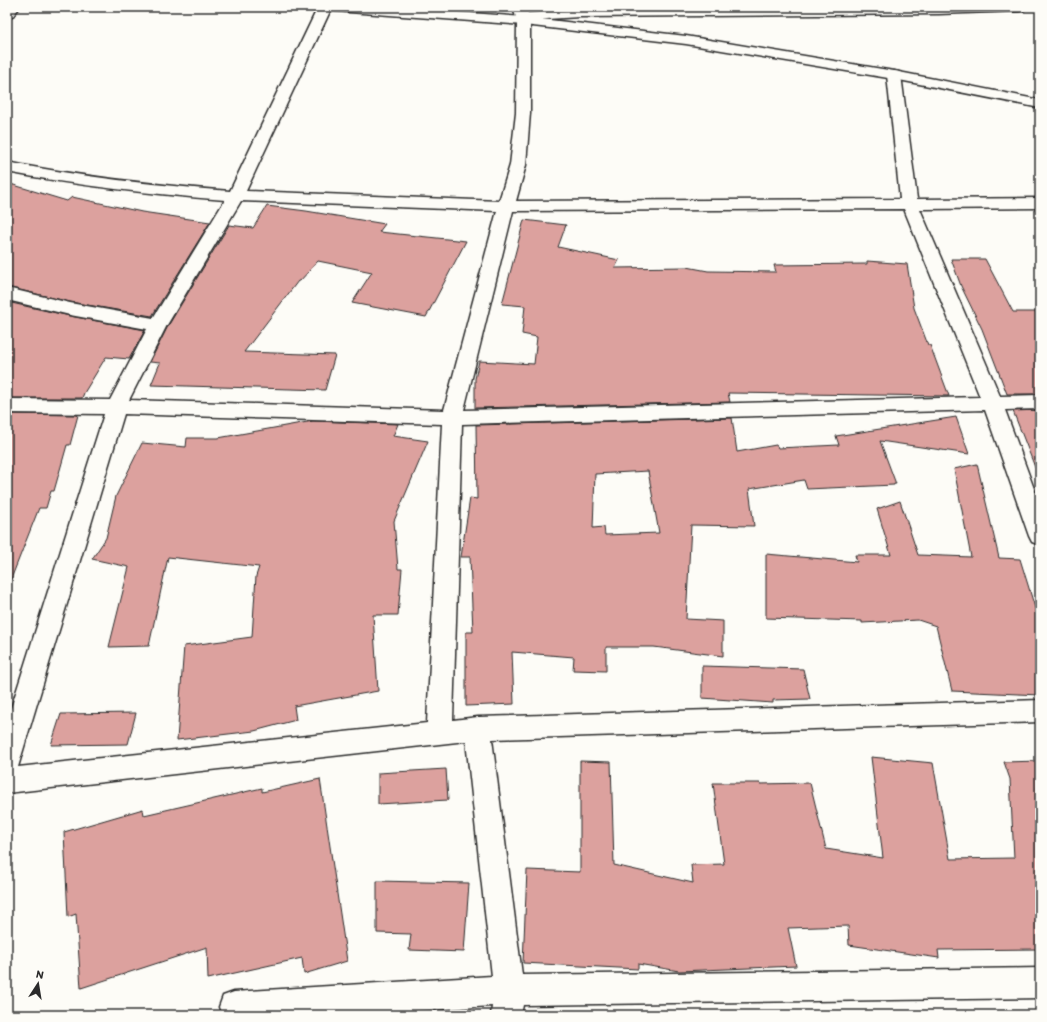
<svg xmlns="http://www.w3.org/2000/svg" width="1047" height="1022" viewBox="0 0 1047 1022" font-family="Itim,sans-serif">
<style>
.building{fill:#dca19e;stroke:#2b2b2b;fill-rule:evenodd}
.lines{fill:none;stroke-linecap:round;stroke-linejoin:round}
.street-casing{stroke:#2b2b2b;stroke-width:3}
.secondary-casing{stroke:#2b2b2b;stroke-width:3}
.street{fill:#fdfcf7;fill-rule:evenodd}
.secondary{fill:#fdfcf7;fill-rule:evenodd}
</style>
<rect width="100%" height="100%" fill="#fdfcf7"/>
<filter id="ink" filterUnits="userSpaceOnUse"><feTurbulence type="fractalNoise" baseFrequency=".025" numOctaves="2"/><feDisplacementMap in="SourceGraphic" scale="8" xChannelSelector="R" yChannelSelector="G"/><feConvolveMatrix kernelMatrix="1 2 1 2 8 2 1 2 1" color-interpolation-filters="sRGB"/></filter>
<g filter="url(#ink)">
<g class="building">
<path d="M7 183 67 201 72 197 142 212 210 222 152 316 70 302 7 287Z"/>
<path d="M267 206 306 211 385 224 379 232 466 241 426 317 352 303 372 272 318 261 300 281H298L244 352 335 355 325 390 151 385 160 363 150 362 168 326 229 225 253 228Z"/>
<path d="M524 220 566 225 558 247 619 260 615 268 687 267 708 271 776 272 774 265 867 264V261L907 264 914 308 928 345H930L949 396 728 393 730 402 475 408V379L479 361 534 364 537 337 522 334 525 306 502 304Z"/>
<path d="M951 259H985L1013 312H1040V394H1007L982 329 961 286Z"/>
<path d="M7 302 70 316 145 330 129 359 106 357 84 393 82 398H7Z"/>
<path d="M1040 410V475H1038L1013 411Z"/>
<path d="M7 414 78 415 70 445H67L54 491H51L46 508H39L9 584H7Z"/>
<path d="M956 417 969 454 880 441 896 484H894V485L807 489 804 480 749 489 754 526 691 525 686 619 723 621V656L654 647H606V671L573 670 574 657 512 652 514 704 466 706V632H473L470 557H461L470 498 477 499 476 425 732 418 737 452 776 445 778 448 839 445 836 436ZM648 471 659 533 605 535 604 527 593 528 595 474Z"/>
<path d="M313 421 398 424 393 436 428 441 394 521 398 569H402L398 615H373L378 691 294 706 296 720 254 731 177 740 184 646 252 637 256 576 259 567 168 557 149 646 109 647 129 567 92 559 106 538 116 496 142 443 186 447 187 438H218Z"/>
<path d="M977 464 999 558 1020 559 1040 624V695L952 691 936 626 918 620 862 623V621L766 618V554L857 562 855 555H891L877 509 900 501 918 555 971 557 954 469Z"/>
<path d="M702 666 803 669 810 699 773 700V703L702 698Z"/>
<path d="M136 713 128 744 51 745 61 714Z"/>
<path d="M871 757 933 763 950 859 1014 858 1010 779 1004 762 1040 761V787H1037L1040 840V949L938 950 939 958 849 945 848 926 788 928 796 966 679 971 638 964V969L523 963 527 870 580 872V761L611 762 614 865 693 883 691 865 724 864 713 783H760V784L810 783 826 849 883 858Z"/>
<path d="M446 769 448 800 378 804V773Z"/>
<path d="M320 779 347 961 304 974 302 958 208 979 207 947 81 988 76 914 68 917 64 832 143 809 144 815 262 788V792Z"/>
<path d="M377 881 469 883 464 952 409 950 411 934 377 933Z"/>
</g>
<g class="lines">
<g class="street-casing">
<g id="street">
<path d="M7 7H20L12 17 7 18Z"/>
<path d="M318 7H332L246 191 499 201 510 165 516 113 517 21 513 7H527L528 13 580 9 1026 7 1024 10 1019 11 939 14 580 17 530 20V113L526 165 516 201 900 199 887 75 889 72 894 71 899 72 901 75 917 199 1040 198V208L920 209 1000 396 1040 395V409L1005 410 1040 505V545L1032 542 1029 536 985 410 462 424 453 720 478 717 1040 700V722L492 739 522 975 1040 968V998L523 1005 521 1015H491L492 1006 353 1015H222L219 1007 223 996 234 992 492 976 466 741 7 793V721L104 414 7 413V399L110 400 147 329 70 315 7 300V288L70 303 153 318 225 200C152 194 79 186 7 172V162C81 177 155 185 230 191ZM241 201 497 211 444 410 129 400 167 325ZM904 209 980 397 464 410 513 211ZM124 414 442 424 427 723 18 767Z"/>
</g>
</g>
<g class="secondary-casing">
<path id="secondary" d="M328 7H388L524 17 686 36 894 71 1040 100V108L894 79 686 44 524 25 335 11 330 10Z"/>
</g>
<use href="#street" class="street"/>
<use href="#secondary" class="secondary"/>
</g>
</g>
<rect width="1047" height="1022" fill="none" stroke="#fdfcf7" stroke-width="24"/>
<rect x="12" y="12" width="1023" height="998" fill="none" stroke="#2b2b2b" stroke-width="1.5" filter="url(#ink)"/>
<g transform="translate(38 984) rotate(12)" stroke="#fdfcf7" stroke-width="3" paint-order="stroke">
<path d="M0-3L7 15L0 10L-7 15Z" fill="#2b2b2b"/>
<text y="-6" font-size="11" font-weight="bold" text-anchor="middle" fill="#2b2b2b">N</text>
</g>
</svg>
